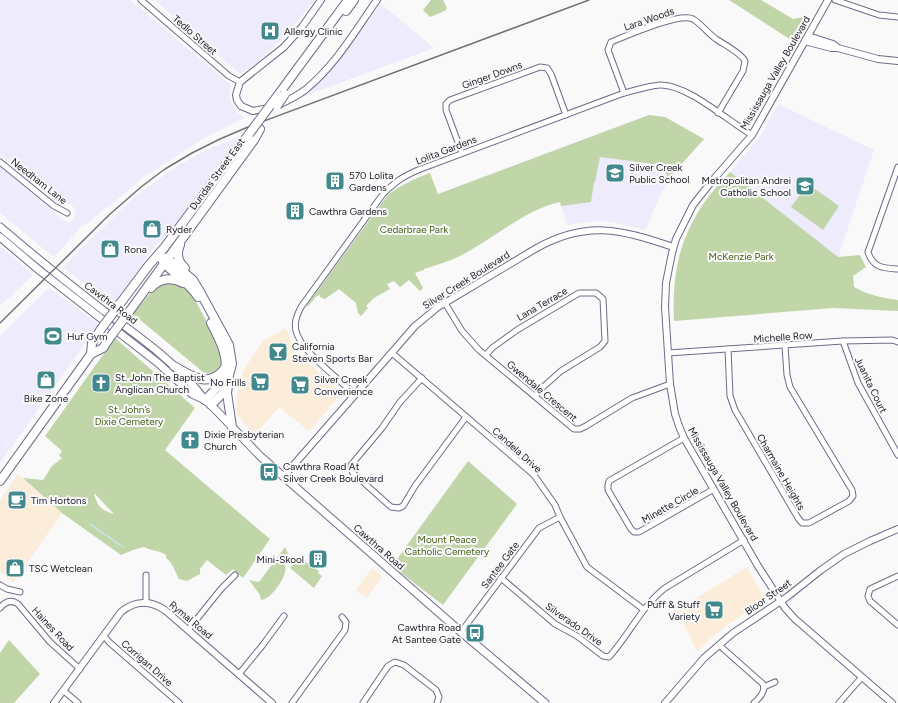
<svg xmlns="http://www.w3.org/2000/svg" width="898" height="703" viewBox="0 0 898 703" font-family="Figtree,sans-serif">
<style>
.commercial{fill:#fcedda}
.built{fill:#edebfc}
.green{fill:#c0d6a9;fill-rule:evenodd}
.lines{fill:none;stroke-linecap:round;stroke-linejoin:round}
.stream{stroke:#c6e7f6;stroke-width:1.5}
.minor-casing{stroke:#6f6a8a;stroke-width:7}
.tertiary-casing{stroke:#6f6a8a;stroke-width:8}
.secondary-casing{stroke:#6f6a8a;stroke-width:9}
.primary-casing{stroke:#6f6a8a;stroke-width:10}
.minor{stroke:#fff;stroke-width:5}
.tertiary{stroke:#fff;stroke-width:6}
.secondary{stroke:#fff;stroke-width:7}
.primary{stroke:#fff;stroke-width:8}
.rail{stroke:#737279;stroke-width:1.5}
.primary-bridge-casing{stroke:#6f6a8a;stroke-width:10;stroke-linecap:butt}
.primary-bridge{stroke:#fff;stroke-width:8}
.labels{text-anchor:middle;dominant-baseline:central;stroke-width:4;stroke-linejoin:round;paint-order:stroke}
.street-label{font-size:10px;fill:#1c1a27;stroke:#f9f9f9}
.poi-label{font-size:10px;fill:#1c1a27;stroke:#f9f9f9;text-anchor:start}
.park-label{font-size:10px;fill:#446218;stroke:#f9f9f9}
</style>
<rect width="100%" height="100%" fill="#f9f9f9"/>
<g class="commercial">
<path d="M286 328 294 347 297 353 342 393 309 431 279 407 254 436 236 413 237 394 244 369 263 341Z"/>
<path d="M18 474 62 513 13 583 0 571V500Z"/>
<path d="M747 567 765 599 725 627 711 638 697 652 677 610Z"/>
<path d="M372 568 382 576 367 598 356 590Z"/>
</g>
<g class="built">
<path d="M0 0H130L231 85 229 95 232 104 237 112 244 118 201 140 141 179 113 203 80 228 54 257 0 213V167L58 215 62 220 68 222 72 221 74 219 76 212 75 209 71 204H64L61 206 0 155Z"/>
<path d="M155 0H315L292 28 255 65 240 74Z"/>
<path d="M381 4 434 48 302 97 328 71Z"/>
<path d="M778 104 874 150 838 258 730 172 762 134Z"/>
<path d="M649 115 665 117 704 139 669 178 659 198 645 230 617 223 602 221 585 222 567 225 560 202 553 151Z"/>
<path d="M243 135 186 212 164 238 157 243 113 306 63 267 132 199 178 165 211 148Z"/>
<path d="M0 246 33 275 0 306Z"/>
<path d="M49 288 99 324 0 463V336Z"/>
</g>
<g class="green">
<path d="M431 0H443L447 8 445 11 430 17 423 10Z"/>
<path d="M729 0H761L793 19 803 17 805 19 792 43 791 40Z"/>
<path d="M649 115 665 117 704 139 669 178 659 162 654 164 600 157 595 182H594L591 202 561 206 560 202C524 210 495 238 462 255 450 261 437 265 424 269V270L415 273 423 288 420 291 409 280 400 287 394 281 387 284 390 289 374 298 366 306 368 308 361 316 358 313 356 303 339 289 325 299 320 297V295L317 296 308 306 307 305 387 196C400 185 414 179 430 173L438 194Z"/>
<path d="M730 172 838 257 860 255 866 267 853 276 854 287C868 295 882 298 898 300V311L833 308 674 321C672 274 679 238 706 200 713 190 722 181 730 172Z"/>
<path d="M808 184 839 206 823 230 791 207Z"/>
<path d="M165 282 183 285 192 294 220 347 222 366 215 374H209L203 372 133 314 155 287Z"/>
<path d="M115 338 195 408 165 450 270 539 243 578 233 569 226 575 207 560 200 569V574L187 581 179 579C175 572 173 563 166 558V555C159 550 151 551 144 547L133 550 121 555 62 513 23 478 43 480 52 466 62 458 59 456 62 451 45 436ZM94 494H95L114 514C101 510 98 507 94 494Z"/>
<path d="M468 461 517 504 443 605 392 566Z"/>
<path d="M285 547 290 558 285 563C285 566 286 569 285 572 283 581 271 599 261 600L260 595 249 580 259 582Z"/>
<path d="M298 557 319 571 318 573 322 576 314 588 290 568Z"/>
<path d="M9 640 40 674 14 703H0V653Z"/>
</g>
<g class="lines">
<path class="stream" d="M90 524 123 547"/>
<g class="minor-casing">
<g id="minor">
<path d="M141 0 229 76 240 82"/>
<path d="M835 0 879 15 898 17"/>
<path d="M624 93 608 50 611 42C626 36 679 12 693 19 700 23 709 34 716 39 725 45 741 53 745 61L743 71 718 113"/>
<path d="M462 153 446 110V104L450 100 540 67 547 68 551 74 566 115"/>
<path d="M0 162 54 206 67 213"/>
<path d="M898 167 868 252C873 268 883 268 898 269"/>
<path d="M445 303 462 331 479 350 574 429H580L586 426 632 398 670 384"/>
<path d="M843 341 858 383 898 455"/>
<path d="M728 349 730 396 735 410 798 518 802 523H809L849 501 853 496 852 490 790 387 787 375 785 346"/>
<path d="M392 353 534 475 555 505 560 517 587 567 643 609"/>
<path d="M668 353 843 341 892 340 898 342"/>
<path d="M486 355 492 348 517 330 579 293H596L603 299 605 341 600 347 561 371 543 387 535 396"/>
<path d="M422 378 400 402 382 428 351 465V469L353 473 391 507 399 508 403 506 415 486 466 417"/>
<path d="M355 395C340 379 301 352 296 331 294 322 297 315 301 307L383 194C395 182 402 177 418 170L624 93C636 90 648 86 660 85 687 84 728 121 752 135"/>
<path d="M684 438 609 481 608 485V490L631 529 634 532H639L714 489"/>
<path d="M898 576 870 589 868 596 870 601 898 625"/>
<path d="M501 578 555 624 577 636 603 656 609 657C629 635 641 607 665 588L744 540"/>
<path d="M0 585 7 589 20 592"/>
<path d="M146 602V575"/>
<path d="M0 608C5 602 11 599 18 604L50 642 80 669"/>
<path d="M188 630 221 589 235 575"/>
<path d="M461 632 539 528 560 517"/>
<path d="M104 636 109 642 179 703"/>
<path d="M719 645 763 684C766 692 759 698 754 703"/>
<path d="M239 674 262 646 284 616"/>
<path d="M764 687 775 682"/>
<path d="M64 691 78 703"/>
<path d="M292 703 345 630 346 622 342 617"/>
<path d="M363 703 388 666 395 662 404 665 436 690 439 697 437 703"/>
<path d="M839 703 862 677"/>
</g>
</g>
<g class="tertiary-casing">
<g id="tertiary">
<path d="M828 0 752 135 712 181 693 205 676 239 672 253 666 283 665 307 670 384 675 414 679 426 684 438 758 566 785 608 795 619 892 703"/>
<path d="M808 36 833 44 838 48"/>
<path d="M805 41 831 48H838L878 59 898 61"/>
<path d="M278 105C287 101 297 96 305 90 335 66 355 31 377 0"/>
<path d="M269 108 253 111 241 106 237 100 236 95 240 82 284 47 302 27 321 0"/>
<path d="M284 476 415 326 438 307 535 249C586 220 620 229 673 247"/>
<path d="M54 703 121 612C135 600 151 600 166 611L272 703"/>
<path d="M665 703 704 658 733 633 787 597 821 570 844 554 870 541 898 529"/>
</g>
</g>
<g class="secondary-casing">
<g id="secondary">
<path d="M0 227C34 256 69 284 104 311 140 337 178 364 204 399"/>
<path d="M0 237 39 270 158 363 192 394 205 400 211 405 260 456 461 632 545 703"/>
</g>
</g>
<g class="primary-casing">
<g id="primary">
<path d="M346 11 354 0"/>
<path d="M278 95 348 0"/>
<path d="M180 245C176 254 178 262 185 268"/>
<path d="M163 257 173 263 193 280 199 290 229 345 232 364 228 379 222 394 211 405"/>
<path d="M162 260C172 274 189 282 198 297"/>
<path d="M151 288C159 278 172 277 183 283"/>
<path d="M119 305 149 265 164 248 249 134"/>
<path d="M129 312 254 140 260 129"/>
<path d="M91 354 92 343 101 329"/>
<path d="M174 366C193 377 209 389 225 368"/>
<path d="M228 386 227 393 232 427"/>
<path d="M205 400C235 372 228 356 211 323"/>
<path d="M0 481 91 354 103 348 111 336"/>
</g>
</g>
<use href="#minor" class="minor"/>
<use href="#tertiary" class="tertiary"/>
<use href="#secondary" class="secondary"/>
<use href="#primary" class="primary"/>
<path class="rail" d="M0 323 109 215 141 187 165 169 192 153 220 139 248 127 589 0"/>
<g class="primary-bridge-casing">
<g id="primary-bridge">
<path d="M277 106 285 94"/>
<path d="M249 134 278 95"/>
<path d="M101 329 119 305"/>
<path d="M111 336 129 312"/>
</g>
</g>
<use href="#primary-bridge" class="primary-bridge"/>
</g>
<defs>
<g id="hospital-square" transform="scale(1)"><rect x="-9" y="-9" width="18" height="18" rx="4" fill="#41898c" stroke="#f9f9f9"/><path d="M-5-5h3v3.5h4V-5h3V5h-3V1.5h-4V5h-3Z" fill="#fff"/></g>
<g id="school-square" transform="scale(1)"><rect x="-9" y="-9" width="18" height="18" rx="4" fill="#41898c" stroke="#f9f9f9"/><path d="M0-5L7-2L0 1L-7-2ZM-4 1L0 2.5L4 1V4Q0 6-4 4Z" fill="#fff"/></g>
<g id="building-square" transform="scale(1)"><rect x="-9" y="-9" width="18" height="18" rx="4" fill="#41898c" stroke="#f9f9f9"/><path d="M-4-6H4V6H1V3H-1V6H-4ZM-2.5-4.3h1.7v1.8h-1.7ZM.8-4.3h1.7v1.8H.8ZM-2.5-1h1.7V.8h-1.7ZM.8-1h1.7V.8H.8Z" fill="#fff"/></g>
<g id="shop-square" transform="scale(1)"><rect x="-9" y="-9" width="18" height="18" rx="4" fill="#41898c" stroke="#f9f9f9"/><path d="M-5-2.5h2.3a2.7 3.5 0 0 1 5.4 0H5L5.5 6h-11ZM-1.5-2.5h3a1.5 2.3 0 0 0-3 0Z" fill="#fff"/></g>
<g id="stadium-square" transform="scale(1)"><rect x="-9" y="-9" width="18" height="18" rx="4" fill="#41898c" stroke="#f9f9f9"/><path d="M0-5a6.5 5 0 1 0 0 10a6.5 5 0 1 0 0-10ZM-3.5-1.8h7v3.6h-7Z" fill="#fff"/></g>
<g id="bar-square" transform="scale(1)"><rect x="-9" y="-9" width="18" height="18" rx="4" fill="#41898c" stroke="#f9f9f9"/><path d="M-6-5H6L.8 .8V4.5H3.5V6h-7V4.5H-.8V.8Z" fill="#fff"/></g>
<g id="supermarket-square" transform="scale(1)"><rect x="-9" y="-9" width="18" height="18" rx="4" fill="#41898c" stroke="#f9f9f9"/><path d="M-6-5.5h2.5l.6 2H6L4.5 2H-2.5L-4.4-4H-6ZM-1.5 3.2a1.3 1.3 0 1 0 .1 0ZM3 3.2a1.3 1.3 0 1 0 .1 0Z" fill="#fff"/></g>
<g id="church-square" transform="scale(1)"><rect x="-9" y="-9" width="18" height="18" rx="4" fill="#41898c" stroke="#f9f9f9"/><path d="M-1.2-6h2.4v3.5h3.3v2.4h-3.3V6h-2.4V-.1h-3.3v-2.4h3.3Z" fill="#fff"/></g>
<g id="bus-square" transform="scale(1)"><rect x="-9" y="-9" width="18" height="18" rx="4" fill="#41898c" stroke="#f9f9f9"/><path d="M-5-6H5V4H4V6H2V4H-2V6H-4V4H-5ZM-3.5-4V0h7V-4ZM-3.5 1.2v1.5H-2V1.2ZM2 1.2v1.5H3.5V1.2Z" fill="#fff"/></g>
<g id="cafe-square" transform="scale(1)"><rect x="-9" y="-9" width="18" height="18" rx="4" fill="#41898c" stroke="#f9f9f9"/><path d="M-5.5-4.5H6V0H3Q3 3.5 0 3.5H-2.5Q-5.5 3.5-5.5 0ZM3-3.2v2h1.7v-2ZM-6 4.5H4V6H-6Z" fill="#fff"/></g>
</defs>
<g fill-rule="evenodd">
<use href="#hospital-square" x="270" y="31"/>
<use href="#school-square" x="615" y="173"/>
<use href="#building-square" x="335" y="181"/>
<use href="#school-square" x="805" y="186"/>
<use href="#building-square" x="295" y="211"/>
<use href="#shop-square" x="152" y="229"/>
<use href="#shop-square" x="110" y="249"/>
<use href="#stadium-square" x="53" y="336"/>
<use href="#bar-square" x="278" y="352"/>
<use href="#shop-square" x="46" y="380"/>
<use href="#supermarket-square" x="260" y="382"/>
<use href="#church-square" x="101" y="383"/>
<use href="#supermarket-square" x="300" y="385"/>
<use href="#church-square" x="190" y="440"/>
<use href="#bus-square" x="269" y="472"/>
<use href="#cafe-square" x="17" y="500"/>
<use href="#building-square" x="318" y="559"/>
<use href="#shop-square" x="15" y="568"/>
<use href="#supermarket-square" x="714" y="610"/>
<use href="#bus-square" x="475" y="633"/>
</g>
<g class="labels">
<g class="street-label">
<text transform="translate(649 19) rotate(-19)">Lara Woods</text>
<text transform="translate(195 35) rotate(41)">Tedlo Street</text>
<text transform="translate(775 73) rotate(-60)">Mississauga Valley Boulevard</text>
<text transform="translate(492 75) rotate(-20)">Ginger Downs</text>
<text transform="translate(446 150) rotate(-21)">Lolita Gardens</text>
<text transform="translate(217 174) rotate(-54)">Dundas Street East</text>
<text transform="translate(39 181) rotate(38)">Needham Lane</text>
<text transform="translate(466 280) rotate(-32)">Silver Creek Boulevard</text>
<text transform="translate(111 303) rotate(37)">Cawthra Road</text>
<text transform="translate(542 304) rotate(-30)">Lana Terrace</text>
<text transform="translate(783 337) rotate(-4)">Michelle Row</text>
<text transform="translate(871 385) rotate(64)">Juanita Court</text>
<text transform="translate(542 391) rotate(40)">Gwendale Crescent</text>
<text transform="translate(517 450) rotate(42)">Candela Drive</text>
<text transform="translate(781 472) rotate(60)">Charmaine Heights</text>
<text transform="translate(723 484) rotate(60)">Mississauga Valley Boulevard</text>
<text transform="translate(670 505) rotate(-30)">Minette Circle</text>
<text transform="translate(379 547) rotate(41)">Cawthra Road</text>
<text transform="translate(500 565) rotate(-53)">Santee Gate</text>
<text transform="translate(768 597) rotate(-35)">Bloor Street</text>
<text transform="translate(191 620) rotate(40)">Rymal Road</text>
<text transform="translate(574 624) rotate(35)">Silverado Drive</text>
<text transform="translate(53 629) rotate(47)">Haines Road</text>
<text transform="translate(147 663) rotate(41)">Corrigan Drive</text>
</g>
<g class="poi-label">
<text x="284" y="31">Allergy Clinic</text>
<text x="629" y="167">Silver Creek<tspan x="629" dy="12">Public School</tspan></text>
<text x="349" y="175">570 Lolita<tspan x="349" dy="12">Gardens</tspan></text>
<text x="791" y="180" text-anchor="end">Metropolitan Andrei<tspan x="791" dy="12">Catholic School</tspan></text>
<text x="309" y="211">Cawthra Gardens</text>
<text x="166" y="229">Ryder</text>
<text x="124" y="249">Rona</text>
<text x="67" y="336">Huf Gym</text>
<text x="292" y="346">California<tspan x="292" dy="12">Steven Sports Bar</tspan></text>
<text x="115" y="377">St. John The Baptist<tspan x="115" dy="12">Anglican Church</tspan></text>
<text x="314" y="379">Silver Creek<tspan x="314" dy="12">Convenience</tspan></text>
<text x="246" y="382" text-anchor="end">No Frills</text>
<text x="46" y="398" text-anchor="middle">Bike Zone</text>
<text x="204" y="434">Dixie Presbyterian<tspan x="204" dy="12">Church</tspan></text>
<text x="283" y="466">Cawthra Road At<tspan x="283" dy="12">Silver Creek Boulevard</tspan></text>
<text x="31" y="500">Tim Hortons</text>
<text x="304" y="559" text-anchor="end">Mini-Skool</text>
<text x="29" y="568">TSC Wetclean</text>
<text x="700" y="604" text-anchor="end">Puff &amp; Stuff<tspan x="700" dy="12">Variety</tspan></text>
<text x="461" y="627" text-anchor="end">Cawthra Road<tspan x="461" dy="12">At Santee Gate</tspan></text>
</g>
<g class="park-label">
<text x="414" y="229">Cedarbrae Park</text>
<text x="741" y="256">McKenzie Park</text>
<text x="129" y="409">St. John’s<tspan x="129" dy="12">Dixie Cemetery</tspan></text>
<text x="447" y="539">Mount Peace<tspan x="447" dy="12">Catholic Cemetery</tspan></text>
</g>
</g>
</svg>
